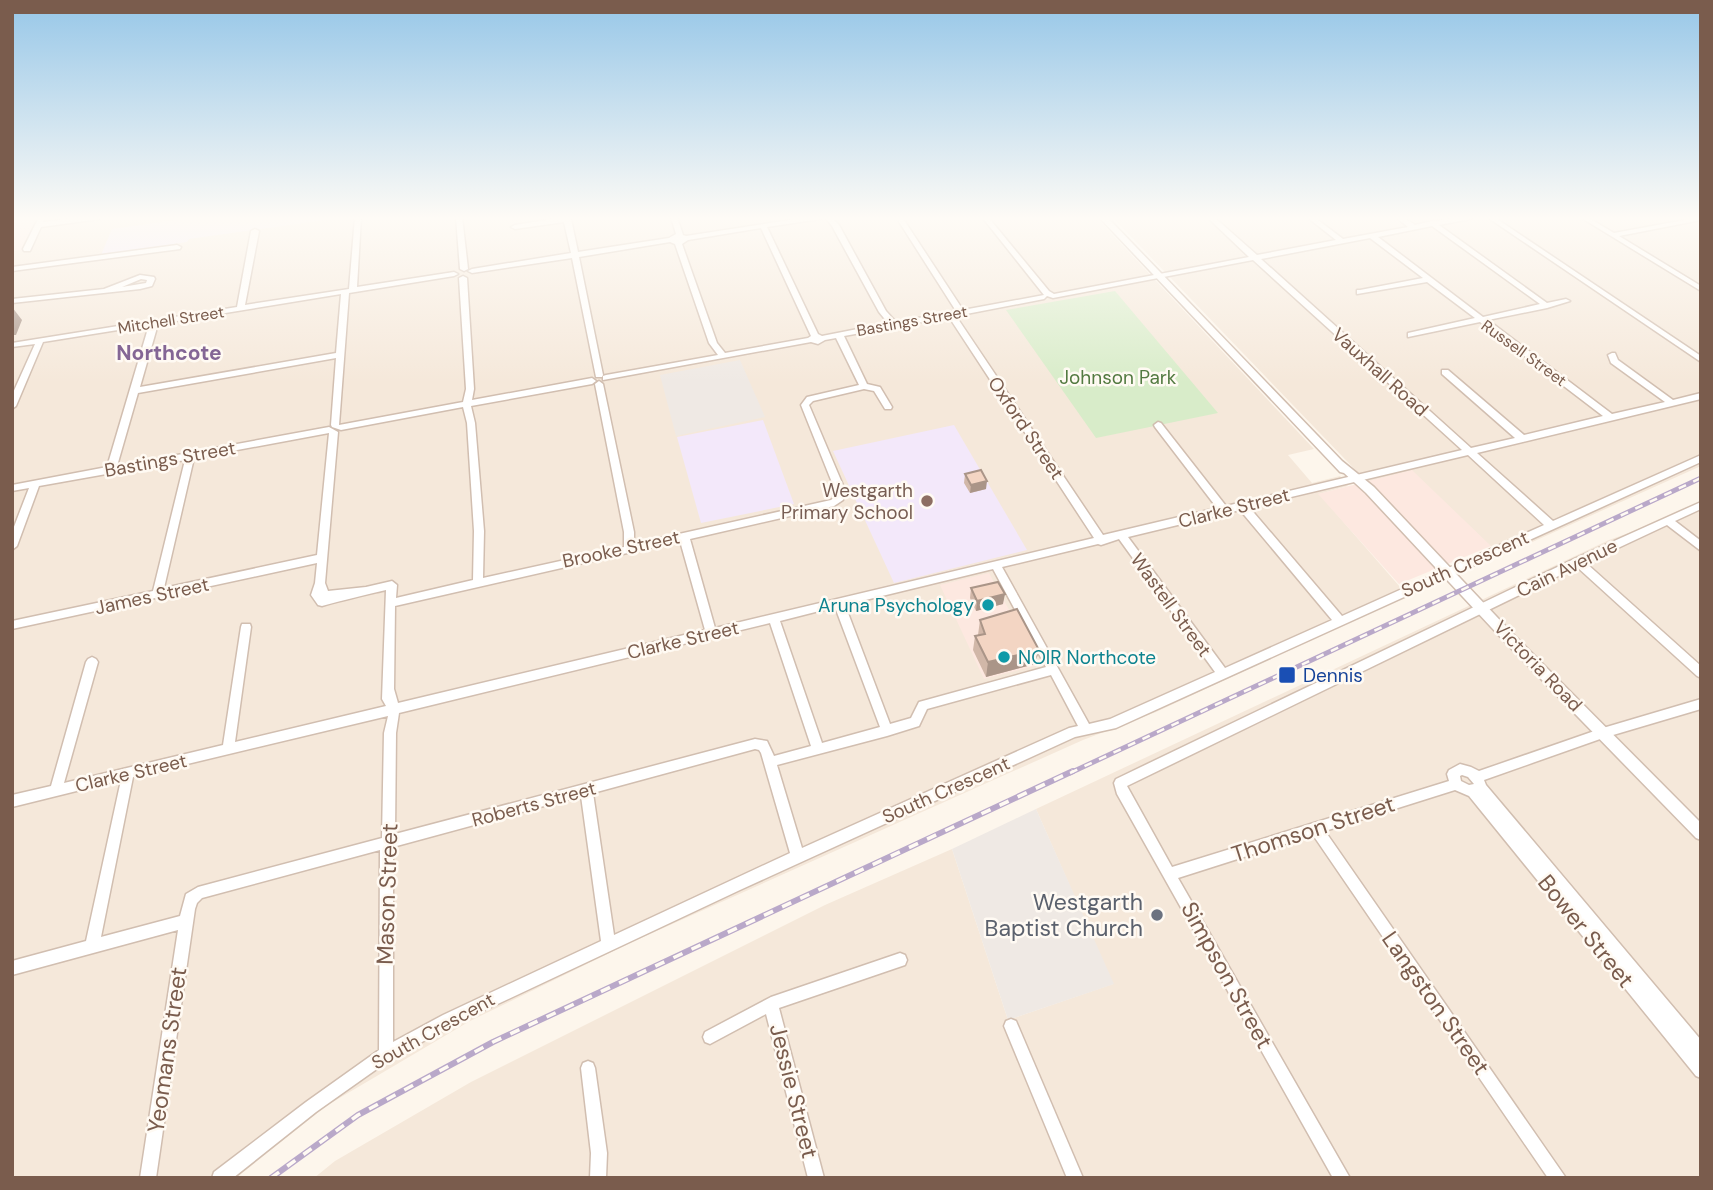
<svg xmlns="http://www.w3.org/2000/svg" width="1713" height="1190" viewBox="0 0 1713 1190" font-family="'DM Sans',sans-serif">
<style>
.residential{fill:#f5e8da}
.commercial{fill:#fde8e0}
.industrial{fill:#efe9e4}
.education{fill:#f3e8fa}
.green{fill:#d8ecc9}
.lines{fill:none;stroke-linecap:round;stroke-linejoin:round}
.minor-casing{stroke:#d1beb0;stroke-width:3}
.tertiary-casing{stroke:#d1beb0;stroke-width:3}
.minor{fill:#fff;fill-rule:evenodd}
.tertiary{fill:#fff;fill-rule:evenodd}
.rail-far1-casing{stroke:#b9a8c9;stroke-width:5}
.rail-casing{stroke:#b9a8c9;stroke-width:6}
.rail-far1{stroke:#fffaf3;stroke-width:2.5;stroke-dasharray:8;stroke-linecap:butt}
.rail{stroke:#fffaf3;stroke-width:3.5;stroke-dasharray:10;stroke-linecap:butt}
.wall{fill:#d1b7a8}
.shaded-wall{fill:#aa9588}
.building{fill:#f3d5c3;stroke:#aa9588;stroke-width:2}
.education-dot{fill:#8d6e63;stroke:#fffaf3;stroke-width:2.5}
.culture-dot{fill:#0f9aa8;stroke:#fffaf3;stroke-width:2.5}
.transit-dot{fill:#1a4fb4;stroke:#fffaf3;stroke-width:2.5}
.worship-dot{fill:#6b7280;stroke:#fffaf3;stroke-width:2.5}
.labels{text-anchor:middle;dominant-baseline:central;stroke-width:5;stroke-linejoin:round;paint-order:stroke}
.far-street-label{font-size:16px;fill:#7a5c4d;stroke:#fffaf3}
.street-label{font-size:19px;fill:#7a5c4d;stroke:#fffaf3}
.park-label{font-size:19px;fill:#537a41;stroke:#fffaf3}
.education-label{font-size:19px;fill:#785e54;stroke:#fffaf3;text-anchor:end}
.culture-label{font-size:19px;fill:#0d838f;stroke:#fffaf3;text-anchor:end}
.transit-label{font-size:19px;fill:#164399;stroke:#fffaf3;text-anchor:start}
.far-district-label{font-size:21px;font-weight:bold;fill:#846695;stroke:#fffaf3}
.near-street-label{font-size:23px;fill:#7a5c4d;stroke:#fffaf3}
.near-worship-label{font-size:23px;fill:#5b616d;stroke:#fffaf3;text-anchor:end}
</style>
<rect width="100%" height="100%" fill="#fdf6ec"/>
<g class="residential">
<path d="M39 217H1096L1314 449 1288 455 1312 483 1340 476 1348 486 1319 494 1407 595 1156 712 1083 740 632 942 470 1021 326 1106 236 1178H12V251L23 249Z"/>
<path d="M1112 217H1701V466L1501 556 1412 471 1367 482Z"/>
<path d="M1701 507V1178H314L335 1161 471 1082 825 905 952 849 1008 1020 1113 984 1036 809 1609 540Z"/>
</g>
<g class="commercial">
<path d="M12 217H39L23 250 12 251Z"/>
<path d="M1412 470 1491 546 1399 584 1318 494Z"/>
<path d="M989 573 1039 665 984 679 940 585Z"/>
</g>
<g class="industrial">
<path d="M740 360 765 417 676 436 660 375Z"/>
<path d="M1036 809 1114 984 1008 1020 952 849Z"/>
</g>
<g class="education">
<path d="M198 217H346L189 239 187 242 101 255 112 229Z"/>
<path d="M763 420 794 504 701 523 677 437Z"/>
<path d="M954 425 1027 550 894 583 833 451Z"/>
</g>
<path class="green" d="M1115 291 1218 413 1096 438 1006 310Z"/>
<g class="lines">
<g class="minor-casing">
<g id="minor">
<path d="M39 217H45L43 222 86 217H102L99 219 41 227 30 251H24L23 249Z"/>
<path d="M355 217H361L357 287 454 272 458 274 454 276 349 293 339 425 463 402 466 389 459 278 463 276 467 278 474 389 472 400 592 378 596 381 592 384 471 406 475 423 484 531 483 578 624 547V532L595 384 599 381 603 384 634 532V544L831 500 835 497V490L801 405 807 397 859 385 836 338 825 340 818 344 811 342 603 380V376L606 375 718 355 709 343 675 244 670 242 579 257 603 375 602 377H596L572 258 472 273 468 271 472 269 571 253 564 222 515 229 511 227 515 225 564 217H570L571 219 578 252 669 238 676 234 671 217H677L683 235 686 236 809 217H823L820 219 767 227 818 334 822 336 888 323 879 312 832 226 825 217H831L839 225 886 311 896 322 956 311 896 217H902L963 310 1044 295 982 217H988L1049 291 1054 294 1249 257 1207 217H1214L1257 255 1336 240 1307 217H1314L1343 239 1408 227 1396 217H1403L1415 225 1432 221 1473 217 1470 219 1439 225 1547 303 1566 299 1570 301 1547 308 1488 320 1612 414 1665 402 1611 363 1608 355 1612 353H1615L1618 360 1673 400 1701 393V399L1477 453 1553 521 1701 455V462L1116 728 1075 737 740 890 453 1025 391 1059 316 1112 233 1178H212L214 1172 306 1102 379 1050 380 850 202 898 197 903 195 909 156 1178H140L178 930 12 975V961L86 941 121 780 12 807V795L51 786 86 662 88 659 92 657 96 659 98 662 64 783 223 745 241 627 242 624H250L251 627 235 742 386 706 382 699 386 590C365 595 343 600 322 606L318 605 311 595 315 583 317 563 12 629V621L153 591 185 460 39 486 17 546 12 550V532L29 488 12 491V485L107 467 149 325 43 342 16 406 12 409V395L35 344 12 347V343L237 307 251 231 255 229 259 231 245 305 349 289ZM1432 226 1540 304 1483 317 1378 237ZM761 228 811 336 808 338 725 353 717 343 682 244 688 240ZM1370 238 1423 278 1360 290H1357V294L1427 282 1475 318 1408 333V337L1480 322 1603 416 1524 435 1448 370H1442V374L1515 438 1471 448 1261 259ZM1253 260 1462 450 1226 506 1161 423 1158 422 1154 425 1155 427 1217 508 1103 535 956 316 1044 299 1047 296 1053 298ZM341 294 336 353 140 387 158 324ZM949 317 1094 538 715 628 690 539 834 506 843 500 845 490 809 405 813 401 864 389 874 391 885 409H891L892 407 880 387 867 384 844 336ZM336 358 331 425 332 427 341 430 463 407 467 423 474 531 473 580 396 598 397 585 392 581 366 587 328 591 325 583 338 432 329 427 117 466 138 393ZM329 433 317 555 164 588 194 458ZM1468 455 1544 525 1342 616 1249 507ZM1240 510 1332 620 1225 668 1128 537ZM1119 539 1215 672 1110 719 1089 724 1002 567 1098 544 1101 545ZM680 541 705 630 398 703 394 689 395 606ZM993 569 1046 667 919 702 911 718 890 724 845 605ZM835 607 880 727 822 743 780 621ZM770 623 811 746 774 756 767 741 755 739 395 834 396 733 399 713ZM1051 675 1078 726 1069 728 802 848 777 765 887 736 919 726 927 709ZM388 716 384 733 382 838 198 887 186 894 180 916 101 937 133 777ZM755 749 759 750 761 753 790 853 614 935 593 793ZM581 796 601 941 443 1015 393 1042V847Z"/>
<path d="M456 217H462L468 269 464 271 460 269Z"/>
<path d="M1487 217H1494L1701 356V362Z"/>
<path d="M1580 217H1587L1614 233 1701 217V220L1619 236 1701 286V291Z"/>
<path d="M177 245 181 247 180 249 12 271V267Z"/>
<path d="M140 275 154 277 155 279 152 286 140 289 12 303V299L104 289ZM141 279 147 280 146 283 122 287Z"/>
<path d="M1701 502V509L1675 521 1701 541V551L1667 525 1586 563 1701 666V678L1697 676 1577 567 1127 786 1172 867 1449 781 1447 774 1449 770 1460 764 1471 767 1479 771 1603 728 1701 699V709L1603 738 1484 780 1486 785 1701 1040V1078L1696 1076 1469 796 1455 790 1325 831 1566 1178H1548L1313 835 1178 878 1350 1178H1333L1117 794 1114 783 1116 779 1574 559ZM1462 775 1468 777 1474 784 1469 785 1461 781 1460 776Z"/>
<path d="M900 953 905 955 907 960 905 965 779 1008 824 1178H808L766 1014 710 1044 705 1042 703 1037 705 1032 771 997Z"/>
<path d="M1011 1019 1016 1021 1083 1178H1067L1004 1026 1006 1021Z"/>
<path d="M588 1061 593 1063 595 1068 607 1153 606 1178H590L591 1153 581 1068 583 1063Z"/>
</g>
</g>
<g class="tertiary-casing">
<path id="tertiary" d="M1099 217H1107L1342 461 1374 487 1513 634 1701 823V840L1696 838 1505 642 1366 493 1344 473 1340 472Z"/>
</g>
<use href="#minor" class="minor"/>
<use href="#tertiary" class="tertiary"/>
<g class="rail-far1-casing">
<path id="rail-far1" d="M1070 773 1701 478"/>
</g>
<g class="rail-casing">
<path id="rail" d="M271 1178 358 1115 493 1042 1073 771"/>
</g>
<use href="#rail-far1" class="rail-far1"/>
<use href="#rail" class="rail"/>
</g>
<g class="wall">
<path d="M965 474 986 489 970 493 964 483Z"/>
<path d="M971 588 1003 604 976 611 970 598Z"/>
<path d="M980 620 1039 650 1035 664 986 677 973 650 975 636 978 635Z"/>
</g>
<g class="shaded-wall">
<path d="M12 307 22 320 16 335H12Z"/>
<path d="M987 481 986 489 970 493 971 485Z"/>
<path d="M1005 594 1003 604 976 611 977 601Z"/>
<path d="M1039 650 1035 664 986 677 988 662Z"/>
</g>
<g class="building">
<path d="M981 470 987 481 971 485 965 474Z"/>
<path d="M998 582 1005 594 977 601 971 588Z"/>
<path d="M1017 609 1039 650 988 662 975 636 985 634 980 620Z"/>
</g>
<linearGradient id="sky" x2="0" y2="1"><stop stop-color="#97c7e8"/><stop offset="0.57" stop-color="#fefbf6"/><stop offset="1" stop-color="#fefbf6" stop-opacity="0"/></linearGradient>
<rect width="1713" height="383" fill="url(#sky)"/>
<circle class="education-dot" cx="927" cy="501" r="7"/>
<g class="culture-dot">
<circle cx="988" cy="605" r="7"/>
<circle cx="1004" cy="657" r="7"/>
</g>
<rect class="transit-dot" x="1278" y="666" width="18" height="18" rx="3.5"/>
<circle class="worship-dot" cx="1157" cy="915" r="7"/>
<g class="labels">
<g class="far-street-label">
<text transform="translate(171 320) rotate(-9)">Mitchell Street</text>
<text transform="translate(912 321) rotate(-10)">Bastings Street</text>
<text transform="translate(1524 353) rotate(36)">Russell Street</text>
</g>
<g class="street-label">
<text transform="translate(1380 372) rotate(42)">Vauxhall Road</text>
<text transform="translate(1026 428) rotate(56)">Oxford Street</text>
<text transform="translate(170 459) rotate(-10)">Bastings Street</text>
<text transform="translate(1234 508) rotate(-14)">Clarke Street</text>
<text transform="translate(621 549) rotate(-12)">Brooke Street</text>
<text transform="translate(1465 564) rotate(-24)">South Crescent</text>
<text transform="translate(1567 568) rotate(-26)">Cain Avenue</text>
<text transform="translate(152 596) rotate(-12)">James Street</text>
<text transform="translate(1171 605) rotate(54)">Wastell Street</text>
<text transform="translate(683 640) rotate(-13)">Clarke Street</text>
<text transform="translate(1538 666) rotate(46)">Victoria Road</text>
<text transform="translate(131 773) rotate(-13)">Clarke Street</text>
<text transform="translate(946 790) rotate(-24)">South Crescent</text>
<text transform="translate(534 804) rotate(-15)">Roberts Street</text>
<text transform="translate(433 1031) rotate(-29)">South Crescent</text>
</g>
<g class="park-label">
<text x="1118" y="377">Johnson Park</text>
</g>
<g class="education-label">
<text x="913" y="490">Westgarth<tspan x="913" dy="22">Primary School</tspan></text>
</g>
<g class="culture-label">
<text x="974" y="605">Aruna Psychology</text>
<text x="1018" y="657" text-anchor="start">NOIR Northcote</text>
</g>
<g class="transit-label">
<text x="1303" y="675">Dennis</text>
</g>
<g class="far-district-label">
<text x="169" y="353">Northcote</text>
</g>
<g class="near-street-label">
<text transform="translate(1313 829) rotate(-18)">Thomson Street</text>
<text transform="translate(387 894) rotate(-88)">Mason Street</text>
<text transform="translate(1586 931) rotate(51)">Bower Street</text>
<text transform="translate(1227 975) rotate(61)">Simpson Street</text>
<text transform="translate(1436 1003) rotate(55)">Langston Street</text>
<text transform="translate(167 1050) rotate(-82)">Yeomans Street</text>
<text transform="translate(794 1091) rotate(76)">Jessie Street</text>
</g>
<g class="near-worship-label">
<text x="1143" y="902">Westgarth<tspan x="1143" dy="26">Baptist Church</tspan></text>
</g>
</g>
<rect width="1713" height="1190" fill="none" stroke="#7a5c4d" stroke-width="28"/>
</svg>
